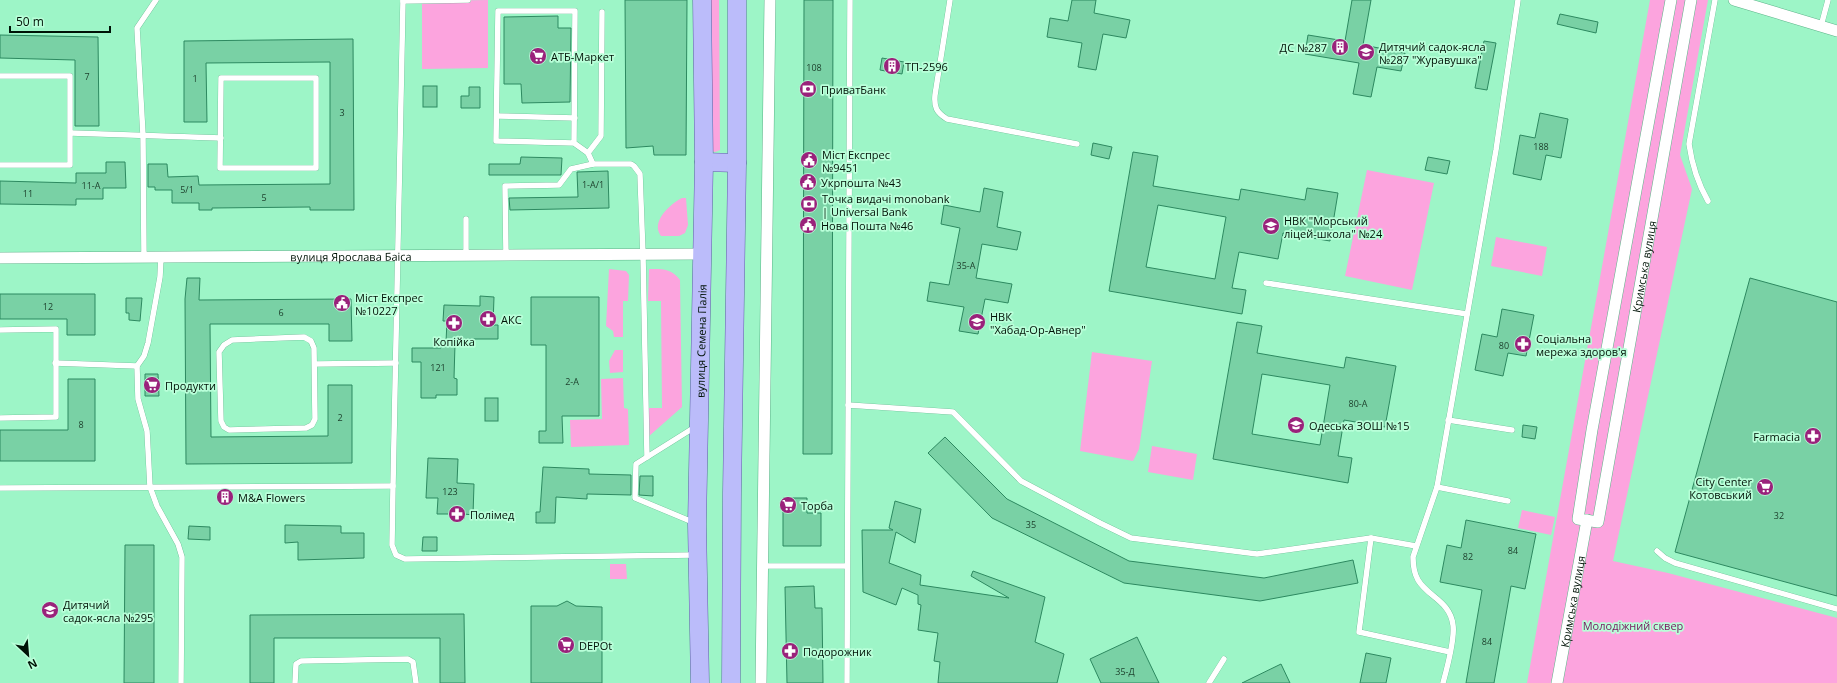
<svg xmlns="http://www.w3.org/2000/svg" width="1837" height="683" viewBox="0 0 1837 683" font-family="'Open Sans',sans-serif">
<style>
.green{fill:#fca4de}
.building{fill:#79d1a5;stroke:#2d8960;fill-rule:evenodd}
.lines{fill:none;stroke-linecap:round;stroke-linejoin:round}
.lane-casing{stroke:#5bb388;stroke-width:6}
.street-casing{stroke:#5bb388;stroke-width:12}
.primary-casing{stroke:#5c64a3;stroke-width:19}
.lane{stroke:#fff;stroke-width:5.5}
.street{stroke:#fff;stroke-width:11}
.primary{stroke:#bbbcfa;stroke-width:18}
.labels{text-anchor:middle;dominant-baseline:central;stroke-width:3.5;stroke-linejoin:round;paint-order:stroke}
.number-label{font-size:9px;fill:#1e422e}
.poi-label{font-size:11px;fill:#001307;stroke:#b9ffd9;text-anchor:start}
.street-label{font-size:11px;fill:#001307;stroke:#b9ffd9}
.park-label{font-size:11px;fill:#77185f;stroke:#b9ffd9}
</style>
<rect width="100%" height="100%" fill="#9df5c7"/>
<g class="green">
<path d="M488 0V68L422 69V1Z"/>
<path d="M711 0H719L720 150 715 152 712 151Z"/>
<path d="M1650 0H1708L1680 155 1692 189 1613 561 1668 573 1837 618V683H1527Z"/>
<path d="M1367 170 1434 183 1412 290 1345 276Z"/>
<path d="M682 198H686L688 225 685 233 679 236H661C650 222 670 204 682 198Z"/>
<path d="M1496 237 1547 247 1542 276 1491 266Z"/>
<path d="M609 269 626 271 629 275 628 301H623V337H614L613 331 606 326Z"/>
<path d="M649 269C662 269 671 268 680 280L682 407 648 437 644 408H662L661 301H648Z"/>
<path d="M615 350H623V372L610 373 609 361Z"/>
<path d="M1092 352 1152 361 1139 449 1133 461 1080 451Z"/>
<path d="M623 378 624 408 628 409 629 445 571 447 570 420 602 419 601 379Z"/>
<path d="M1152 446 1197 454 1193 480 1148 472Z"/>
<path d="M1522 510 1555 517 1551 535 1518 528Z"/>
<path d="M610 564H626L627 579H610Z"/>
</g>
<g class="building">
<path d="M625 0H687L686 155H654L653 146 626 148Z"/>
<path d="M804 0H833L832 454H803Z"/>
<path d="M1072 0H1096L1094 13 1130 20 1126 38 1103 34 1096 70 1078 67 1082 43 1047 37 1050 18 1068 21Z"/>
<path d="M1352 0H1371L1363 45 1405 53 1401 71 1377 67 1371 97 1353 94 1359 63 1305 54 1308 35 1345 41Z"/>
<path d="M1560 14 1598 22 1596 33 1557 24Z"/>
<path d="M558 16V28H571L570 102 522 103 521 84H504V17Z"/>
<path d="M0 35 98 37 99 126H75V60L0 58Z"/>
<path d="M353 39 354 210H310V207L212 208V210H199V203H172V190H155V187H148V164H167L168 177 198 176 199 185 330 184V62L206 63 207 122H184V41Z"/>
<path d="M1484 41 1496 43 1487 90 1475 88Z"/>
<path d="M882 58 904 62 902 74 880 70Z"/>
<rect x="423" y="86" width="14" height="21"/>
<path d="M469 87H480V108H461V96H469Z"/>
<path d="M1540 113 1568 119 1561 158 1546 155 1541 180 1513 174 1520 135 1535 138Z"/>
<path d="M1093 143 1112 147 1109 159 1091 155Z"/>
<path d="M1133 152 1158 156 1153 186 1239 200 1241 189 1305 200 1307 188 1338 193 1330 241 1283 233 1278 259 1239 252 1232 288 1246 290 1242 314 1109 291ZM1158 205 1226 217 1215 279 1146 267Z"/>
<path d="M521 157 562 158 561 175H489V164H520Z"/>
<path d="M1428 157 1450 161 1447 174 1425 170Z"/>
<path d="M106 162H125L126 188H103V199H76V205L0 204V181L76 183V173H106Z"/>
<path d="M608 171 609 208 510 210 509 198 578 197 577 172Z"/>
<path d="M984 188 1003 192 997 227 1021 232 1017 250 982 244 976 278 1012 284 1008 303 985 299 978 334 959 331 964 307 927 301 930 282 949 285 960 228 941 224 944 205 980 212Z"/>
<path d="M187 278H200L199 300 351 299 352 341H329V324H210L211 437 328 436V385H352V463L186 464 185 299Z"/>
<path d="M1750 278 1837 302V596L1675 552Z"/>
<path d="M0 294H95V335H67V319H0Z"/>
<path d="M480 296 494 297 493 325H498V339H463V342H446L447 321H443L444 305 480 306Z"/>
<path d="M531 297H599V416H562L563 443H539V431H546V345H531Z"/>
<path d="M126 298H142L140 321 129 320V313H126Z"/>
<path d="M1502 309 1534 315 1526 356 1508 353 1503 376 1475 370 1482 334 1497 337Z"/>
<path d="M1237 322 1262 326 1257 353 1344 368 1346 357 1396 366 1385 427 1344 420 1338 456 1352 458 1348 483 1213 459ZM1262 374 1330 385 1320 445 1252 434Z"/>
<path d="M441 343 455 344 454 378 457 379V395H436V398H421V362H412V348H441Z"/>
<path d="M145 374H158L159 396H145Z"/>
<path d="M68 379H95V461H0V430H68Z"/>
<rect x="485" y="398" width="13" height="23"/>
<path d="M1523 425 1537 427 1535 439 1522 437Z"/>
<path d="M945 437 1007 499 1129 561 1264 578 1353 560 1358 583 1260 601 1124 583 992 518 928 453Z"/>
<path d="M428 458 458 459 457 483 474 484 473 515 464 514V519L452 518V514H437L438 498H426Z"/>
<path d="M543 467 589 469V474L631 475V495L587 494V499L556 497 555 523H536V512H540Z"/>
<path d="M640 476H653V496L639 495Z"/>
<path d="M783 498H807V513H821V546H783Z"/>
<path d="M895 501 921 509 915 543 896 532 889 563 921 575 920 585 1009 598 971 576 973 571 1045 597 1035 642 1064 654 1057 683H938L940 662 934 661 938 633 918 630 921 605 918 604V595L902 588 896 605 863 592 862 530H893L889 528Z"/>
<path d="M1466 520 1536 534 1525 589 1511 586 1494 683H1466L1482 590 1440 582 1447 545 1461 548Z"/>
<path d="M285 525 341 526V533H364V558L298 560V542L285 543Z"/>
<path d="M189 526 210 527V540L188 539Z"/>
<path d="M423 537H437V551H422Z"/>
<path d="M125 545H154V683H124Z"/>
<path d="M814 586 815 608H822L823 683H787L785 587Z"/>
<path d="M567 601 576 606 602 607V683H531V606H557Z"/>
<path d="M464 614 465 683H440V638H274V683H250V615Z"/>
<path d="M1137 637 1159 683H1101L1090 659Z"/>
<path d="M1366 653 1391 658 1386 683H1360Z"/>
<path d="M1281 664 1290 683H1242Z"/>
</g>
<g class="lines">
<g class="lane-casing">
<g id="lane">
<path d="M403 0 393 486 392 545 396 555 405 559 695 555"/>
<path d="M950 0 935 95C934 107 936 112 947 119L1077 144"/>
<path d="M403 1 468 0"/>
<path d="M1821 26 1828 0"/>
<path d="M0 76H70V165H0"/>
<path d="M221 78H316V168H220Z"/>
<path d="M497 116 575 118"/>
<path d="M71 133 221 138"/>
<path d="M574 143 575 11H498L496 141 574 143 588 153 593 164H631L634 166 640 174 643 255 647 457"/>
<path d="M588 153 601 136 602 12"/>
<path d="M1708 201C1697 182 1692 165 1689 144L1715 0"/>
<path d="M466 219V256"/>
<path d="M506 255 505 186 559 185 571 169 593 164"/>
<path d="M144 257 143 135 137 28 156 0"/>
<path d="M161 257 160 277 148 343 144 356 137 366 138 399 147 431 150 487 157 506 178 544 182 557 181 683"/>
<path d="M1266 283 1467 314"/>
<path d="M0 330 56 329V417L0 418"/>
<path d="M304 337 311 341 314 348 315 419 312 425 306 428 229 430 224 427 221 421 219 352 224 345 232 340Z"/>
<path d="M55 363 137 366"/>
<path d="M315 364 396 363"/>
<path d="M848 405 953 412 1021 481 1100 523 1131 538 1257 554 1371 538 1416 546"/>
<path d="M1448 420 1512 430"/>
<path d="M1437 487 1508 501"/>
<path d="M0 488 393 486"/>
<path d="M695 523 635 498 636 464 695 427"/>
<path d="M1371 538 1359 632 1450 652"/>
<path d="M1657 551 1665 558 1675 563 1837 609"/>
<path d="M762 566H847"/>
<path d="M295 683 296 664 301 661 408 659 413 662 416 683"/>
<path d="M847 683 850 0"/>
<path d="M1209 683 1224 659"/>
<path d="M1443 683C1447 668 1455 640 1453 625 1450 601 1428 597 1418 580 1414 573 1413 565 1413 557L1437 487 1496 150 1518 0"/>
</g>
</g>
<g class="street-casing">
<g id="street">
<path id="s1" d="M1671 0 1592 430 1578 519 1598 522 1691 0"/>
<path d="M1734 0 1837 31"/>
<path id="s2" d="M0 258 702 254"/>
<path d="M761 683 770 0"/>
<path id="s3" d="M1557 683 1587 520"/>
</g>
</g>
<g class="primary-casing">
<g id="primary">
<path d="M704 162 737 163"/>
<path id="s4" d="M700 683 697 524 704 162 702 0"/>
<path d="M731 683 732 493 737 163V0"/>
</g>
</g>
<use href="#lane" class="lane"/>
<use href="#street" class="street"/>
<use href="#primary" class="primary"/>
</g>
<defs>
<g id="building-disc" transform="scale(0.9)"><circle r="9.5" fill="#9a227b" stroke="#b9ffd9"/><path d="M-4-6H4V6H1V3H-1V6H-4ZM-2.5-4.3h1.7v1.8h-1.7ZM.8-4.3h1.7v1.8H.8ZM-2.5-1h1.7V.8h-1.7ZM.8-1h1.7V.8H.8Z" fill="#fff"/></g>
<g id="school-disc" transform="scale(0.9)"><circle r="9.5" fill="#9a227b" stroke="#b9ffd9"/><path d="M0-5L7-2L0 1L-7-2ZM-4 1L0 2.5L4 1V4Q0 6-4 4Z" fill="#fff"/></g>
<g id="supermarket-disc" transform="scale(0.9)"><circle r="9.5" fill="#9a227b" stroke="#b9ffd9"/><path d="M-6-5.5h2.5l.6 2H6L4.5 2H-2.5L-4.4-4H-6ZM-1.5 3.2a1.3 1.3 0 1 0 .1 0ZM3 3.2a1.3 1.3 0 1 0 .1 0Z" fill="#fff"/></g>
<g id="bank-disc" transform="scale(0.9)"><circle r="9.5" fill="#9a227b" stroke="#b9ffd9"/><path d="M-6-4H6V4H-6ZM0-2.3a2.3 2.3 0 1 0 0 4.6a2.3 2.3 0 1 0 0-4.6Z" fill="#fff"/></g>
<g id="civic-disc" transform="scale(0.9)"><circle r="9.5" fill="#9a227b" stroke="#b9ffd9"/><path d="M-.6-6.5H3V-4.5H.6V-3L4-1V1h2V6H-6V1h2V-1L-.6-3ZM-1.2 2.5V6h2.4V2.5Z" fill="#fff"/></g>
<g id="pharmacy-disc" transform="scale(0.9)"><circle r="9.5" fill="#9a227b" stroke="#b9ffd9"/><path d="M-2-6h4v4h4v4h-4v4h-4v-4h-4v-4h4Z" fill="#fff"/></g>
</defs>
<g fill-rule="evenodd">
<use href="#building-disc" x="1340" y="47"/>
<use href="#school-disc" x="1366" y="52"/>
<use href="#supermarket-disc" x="538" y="56"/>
<use href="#building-disc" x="892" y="66"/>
<use href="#bank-disc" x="808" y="89"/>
<use href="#civic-disc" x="809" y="160"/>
<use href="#civic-disc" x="808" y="182"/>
<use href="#bank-disc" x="809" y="204"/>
<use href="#civic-disc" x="808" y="225"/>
<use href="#school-disc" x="1271" y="226"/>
<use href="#civic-disc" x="342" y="303"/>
<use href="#pharmacy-disc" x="488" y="319"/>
<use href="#school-disc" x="977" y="322"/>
<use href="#pharmacy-disc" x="454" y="323"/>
<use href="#pharmacy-disc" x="1523" y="344"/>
<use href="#supermarket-disc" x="152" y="385"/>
<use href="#school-disc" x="1296" y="425"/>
<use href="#pharmacy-disc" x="1813" y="436"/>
<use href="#supermarket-disc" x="1765" y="487"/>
<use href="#building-disc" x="225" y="497"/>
<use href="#supermarket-disc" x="788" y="505"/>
<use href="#pharmacy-disc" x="457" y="514"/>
<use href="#school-disc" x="50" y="610"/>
<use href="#supermarket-disc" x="566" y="645"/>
<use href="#pharmacy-disc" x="790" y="651"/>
</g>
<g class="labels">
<g class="number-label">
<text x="814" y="67">108</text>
<text x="87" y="76">7</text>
<text x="195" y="78">1</text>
<text x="342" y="112">3</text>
<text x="1541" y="146">188</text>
<text x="593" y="184">1-А/1</text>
<text x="91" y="185">11-А</text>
<text x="187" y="189">5/1</text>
<text x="28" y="193">11</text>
<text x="264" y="197">5</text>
<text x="966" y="265">35-А</text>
<text x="48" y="306">12</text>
<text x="281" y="312">6</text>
<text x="1504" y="345">80</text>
<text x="438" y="367">121</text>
<text x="572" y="381">2-А</text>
<text x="1358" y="403">80-А</text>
<text x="340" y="417">2</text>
<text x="81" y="424">8</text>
<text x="450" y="491">123</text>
<text x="1779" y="515">32</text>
<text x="1031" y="524">35</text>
<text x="1513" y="550">84</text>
<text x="1468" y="556">82</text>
<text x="1487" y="641">84</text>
<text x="1125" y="671">35-Д</text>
</g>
<g class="poi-label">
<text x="1379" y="46">Дитячий садок-ясла<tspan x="1379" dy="13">№287 "Журавушка"</tspan></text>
<text x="1327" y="47" text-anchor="end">ДС №287</text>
<text x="551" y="56">АТБ-Маркет</text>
<text x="905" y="66">ТП-2596</text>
<text x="821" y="89">ПриватБанк</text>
<text x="822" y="154">Міст Експрес<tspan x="822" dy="13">№9451</tspan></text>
<text x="821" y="182">Укрпошта №43</text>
<text x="822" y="198">Точка видачі monobank<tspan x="822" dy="13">| Universal Bank</tspan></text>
<text x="1284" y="220">НВК "Морський<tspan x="1284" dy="13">ліцей-школа" №24</tspan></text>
<text x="821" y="225">Нова Пошта №46</text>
<text x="355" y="297">Міст Експрес<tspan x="355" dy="13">№10227</tspan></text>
<text x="990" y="316">НВК<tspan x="990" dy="13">"Хабад-Ор-Авнер"</tspan></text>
<text x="501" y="319">АКС</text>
<text x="1536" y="338">Соціальна<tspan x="1536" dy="13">мережа здоров'я</tspan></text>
<text x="454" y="341" text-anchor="middle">Копійка</text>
<text x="165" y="385">Продукти</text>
<text x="1309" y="425">Одеська ЗОШ №15</text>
<text x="1800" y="436" text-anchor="end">Farmacia</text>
<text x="1752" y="481" text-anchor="end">City Center<tspan x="1752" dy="13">Котовський</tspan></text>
<text x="238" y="497">M&amp;A Flowers</text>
<text x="801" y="505">Торба</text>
<text x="470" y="514">Полімед</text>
<text x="63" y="604">Дитячий<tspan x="63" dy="13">садок-ясла №295</tspan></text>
<text x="579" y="645">DEPOt</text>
<text x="803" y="651">Подорожник</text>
</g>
<g class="street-label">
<text stroke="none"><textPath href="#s2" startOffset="351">вулиця Ярослава Баіса</textPath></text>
<text stroke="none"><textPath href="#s1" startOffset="807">Кримська вулиця</textPath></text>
<text stroke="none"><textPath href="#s4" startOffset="342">вулиця Семена Палія</textPath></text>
<text stroke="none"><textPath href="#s3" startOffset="83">Кримська вулиця</textPath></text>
</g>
<g class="park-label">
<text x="1633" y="625">Молодіжний сквер</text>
</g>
</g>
<g transform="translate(28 655) rotate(154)" stroke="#b9ffd9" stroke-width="3" paint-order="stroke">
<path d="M0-3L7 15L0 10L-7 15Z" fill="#001307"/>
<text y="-6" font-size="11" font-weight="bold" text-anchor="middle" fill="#001307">N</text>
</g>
<path d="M10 26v6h100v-6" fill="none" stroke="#001307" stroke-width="2"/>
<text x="16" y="26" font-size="12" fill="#001307" stroke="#b9ffd9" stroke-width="3" paint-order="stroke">50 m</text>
</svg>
